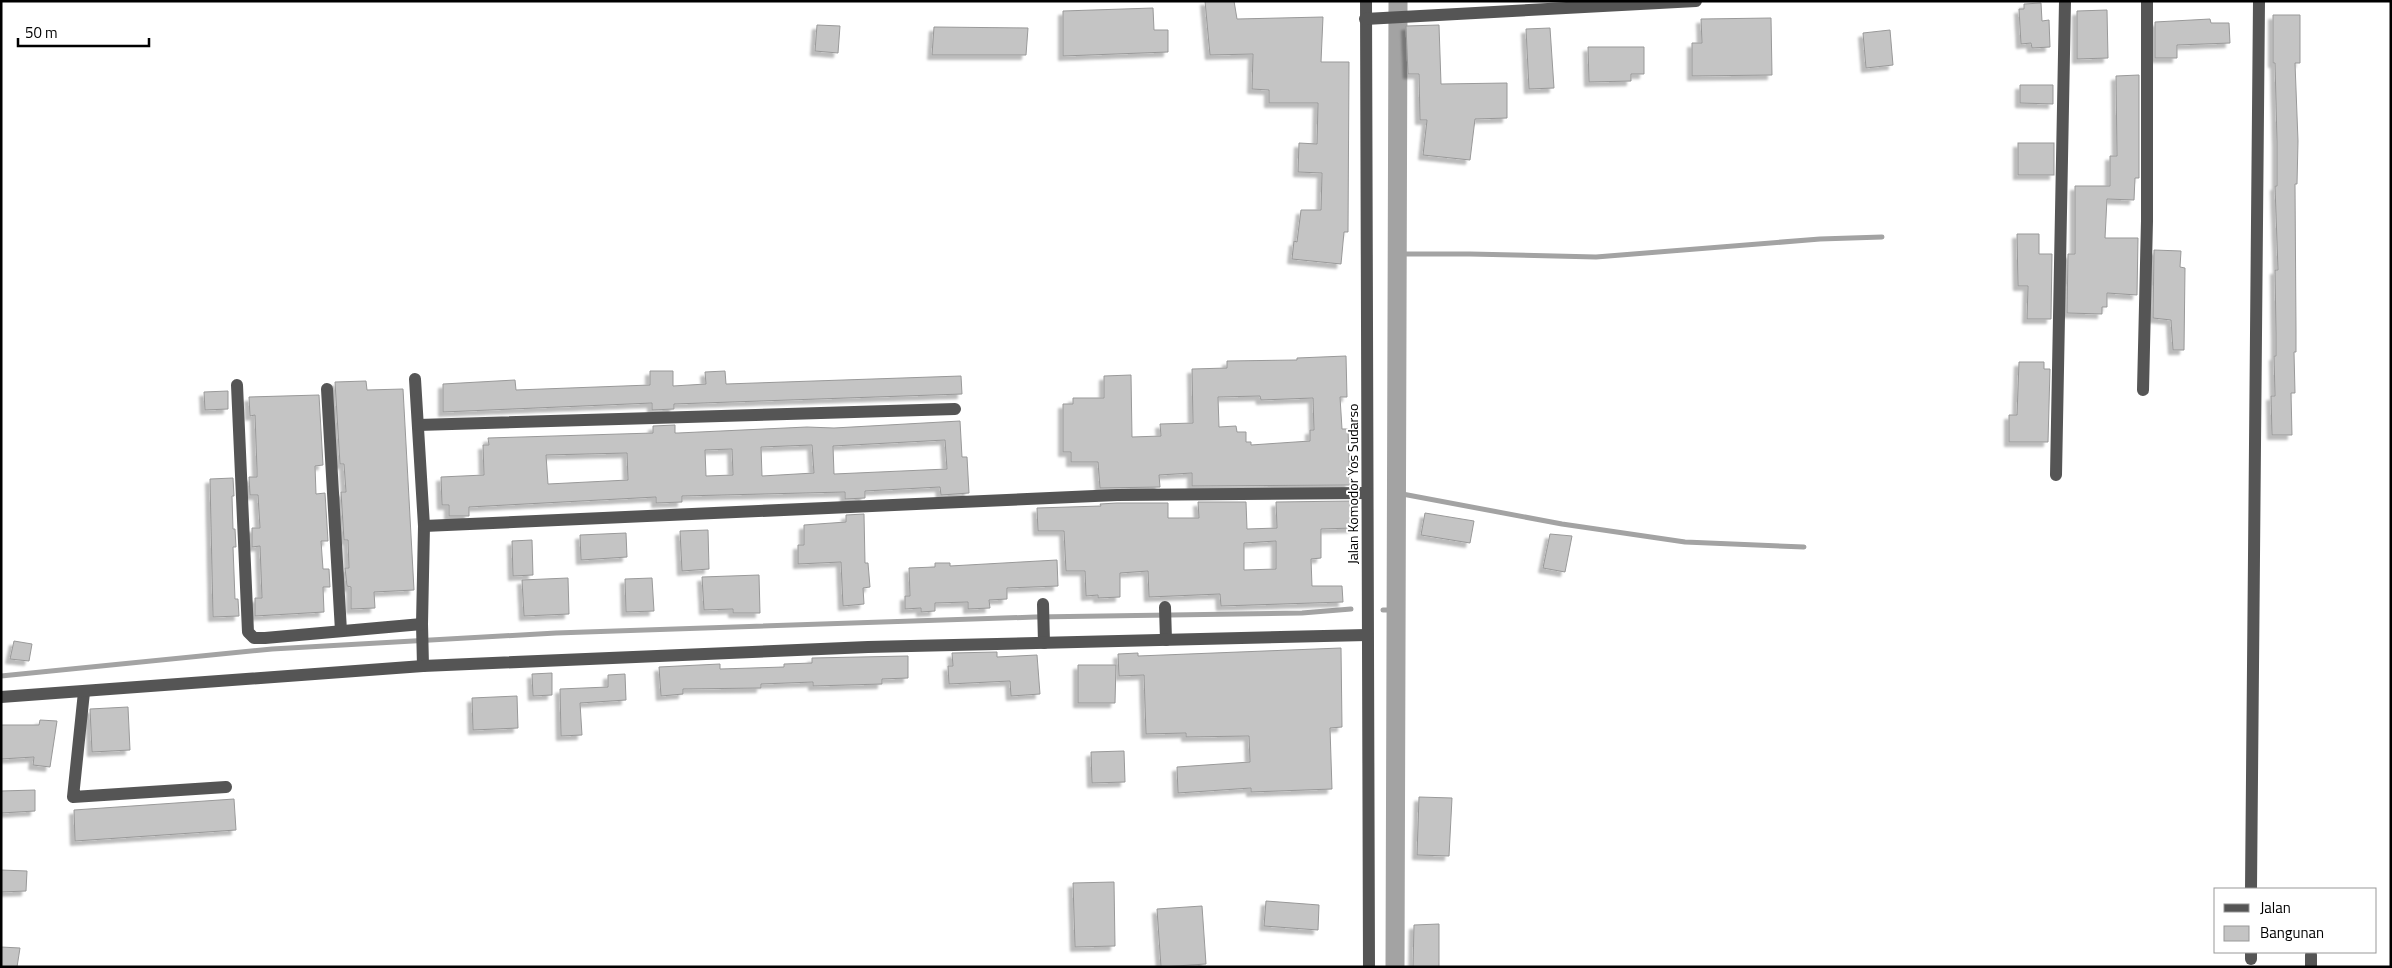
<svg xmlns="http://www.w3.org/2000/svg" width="2392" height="968" viewBox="0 0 2392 968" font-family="'Titillium Web',sans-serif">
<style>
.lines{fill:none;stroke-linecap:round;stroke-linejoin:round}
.stream{stroke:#a3a3a3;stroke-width:5}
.canal{stroke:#a3a3a3;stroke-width:19}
.building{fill:#c4c4c4;stroke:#999;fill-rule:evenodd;filter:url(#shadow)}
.minor{stroke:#555;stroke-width:12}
.labels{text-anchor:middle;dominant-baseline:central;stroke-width:4;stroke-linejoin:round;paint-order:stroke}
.street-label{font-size:14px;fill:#000;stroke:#fff}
</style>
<defs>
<filter id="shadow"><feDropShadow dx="-4.5" dy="4.5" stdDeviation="1" flood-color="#0004"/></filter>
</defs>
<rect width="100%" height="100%" fill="#fff"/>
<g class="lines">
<g class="stream">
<path d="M1398 254H1470L1596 257 1820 239 1882 237"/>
<path d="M1397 493 1562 524 1685 542 1804 547"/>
<path d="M1383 610H1396"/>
<path d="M1 676 272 649 556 633 1035 617 1302 613 1351 609"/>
</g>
<path class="canal" d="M1395 967 1398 1"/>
</g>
<g class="building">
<path d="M1205 1H1234L1237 19 1323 17 1321 62H1349L1348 232H1344L1341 264 1292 259 1294 241 1297 242 1301 210H1321L1322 173 1298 172 1299 143 1317 144 1318 103H1269V90L1252 89 1253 54 1210 55Z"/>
<path d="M2041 3 2042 21 2049 20 2050 47 2032 48 2031 43 2021 44 2019 9H2024V4Z"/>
<path d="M1153 8 1154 30H1168V52L1063 56V11Z"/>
<path d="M2107 10 2108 58 2077 59V11Z"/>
<path d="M2273 15H2300V63H2295L2298 141 2297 184H2295L2296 331V352H2294L2295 393H2291L2292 435H2272L2271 396H2275L2274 356H2276V334L2275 270H2278L2275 186H2277V142L2275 63H2273Z"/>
<path d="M1771 18 1772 75 1692 76V43H1702L1701 19Z"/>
<path d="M2210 19 2211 23H2229L2230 43 2177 45V58H2155V22Z"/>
<path d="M817 25 840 26 838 53 815 51Z"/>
<path d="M1439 25 1441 84 1507 83V118L1475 119 1470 160 1423 155 1427 120H1420L1419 74H1408L1406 26Z"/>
<path d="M934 27 1028 28 1026 55H932Z"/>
<path d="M1550 28 1554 88 1529 89 1526 29Z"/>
<path d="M1890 30 1893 65 1866 68 1863 33Z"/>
<path d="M1588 47H1644V74H1631V81L1589 82Z"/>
<path d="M2139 75V178H2135L2134 200 2107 199 2105 238H2138L2137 295 2107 293V307H2102V314L2067 313 2068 254H2075V186H2110V156H2117L2116 76Z"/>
<path d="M2020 85H2053V104L2020 103Z"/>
<rect x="2018" y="143" width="36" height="32"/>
<path d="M2017 234H2039V254H2052L2051 319H2027L2028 286H2018Z"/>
<path d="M2154 250 2181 251 2180 267 2185 268 2184 350H2173L2171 320 2153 318Z"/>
<path d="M1346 356 1347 397H1340L1342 429H1348L1350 485 1192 486V473L1159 475 1160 487 1100 488 1098 462H1071V452H1063V404H1073V398H1104V376L1131 375 1132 437 1161 436 1160 424 1193 423 1192 369 1227 368V361L1297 360V358ZM1260 396 1261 400 1313 398 1314 430H1310V441L1251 445V442H1246V432H1237L1236 426 1219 427 1218 397Z"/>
<path d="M2019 362H2044V369H2050L2048 442H2009V415H2017Z"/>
<path d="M650 371H673V386L706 384 705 372 725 371 726 384 961 376 962 394 674 404V409L652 410V403L443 412V384L515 380 516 390 650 385Z"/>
<path d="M366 381 367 390 403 389 414 590 374 592 375 608 351 609V587L347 586 345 568H349L348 540H344L341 492H346L344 464H340L335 382Z"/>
<path d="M228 391V409L205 410 204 392Z"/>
<path d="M319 395 323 465 315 466 316 494 325 493 328 541H321L323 569H329L330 587H323L324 612 255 616V598H262L260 546 252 547V528H260L258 495H250L249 477H257V470L255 415 250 416 249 397Z"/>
<path d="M960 421 962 457H967L969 493 941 495 940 487 865 491V498L845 499V492L682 496V502L656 503V497L469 507V516H449V505H442L441 477 484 475 483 445H489L488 438 653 433V426L675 425V433H678L807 427 834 428ZM945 440 947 469 834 474 833 446ZM812 445 814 473 762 476 761 447ZM732 449 733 475 706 476 705 450ZM627 453 628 480 548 484 546 455Z"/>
<path d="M233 478 234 496H232L233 529H235L236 547H233L235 599H238L239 616 213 617 210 479Z"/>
<path d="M1352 501 1353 528 1321 529V558L1311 559 1312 586H1342L1343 602 1221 606 1220 594 1149 597 1148 571 1120 573V597L1098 598V595L1086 596 1085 571H1066L1064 531H1038L1037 508 1101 506 1100 504 1117 503H1168V518H1199L1198 502H1246L1247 529 1277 528 1276 502ZM1276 541V569L1244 570V543Z"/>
<path d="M1425 513 1474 521 1470 543 1421 535Z"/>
<path d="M864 514 865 563H868L870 587 863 588 864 604 843 606 841 562 798 564V545H804V525L846 522V515Z"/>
<path d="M708 530 709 569 682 571 680 531Z"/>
<path d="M626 533 627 557 581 560 580 535Z"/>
<path d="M1550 534 1572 536 1565 572 1543 568Z"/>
<path d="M532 540 533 575 513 576 512 541Z"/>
<path d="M1057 560 1058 586 1007 588V599L989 600 990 608 968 609V602L935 603V611L921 612V608L905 609V596H910L909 568 935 567V563H950V566Z"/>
<path d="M759 575 760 613H733V609L704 610 702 577Z"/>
<path d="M568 578 569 614 524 616 522 580Z"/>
<path d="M652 578 654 611 626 612 625 579Z"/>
<path d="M14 641 32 644 29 661 10 659Z"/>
<path d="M1341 648 1342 727 1330 728 1332 789 1251 792V788L1178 793 1177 767 1250 762 1249 736 1186 737V733L1146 734 1144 675 1119 676 1118 654 1138 653V656Z"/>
<path d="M997 652V657L1037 655 1040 694 1011 696 1010 681 949 684 948 666H953L952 653Z"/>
<path d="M908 656V678L882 679V684L813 686V682L761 684V688L683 689V694L661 696 659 667 720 664V669L784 667V664L812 663V658Z"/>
<path d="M1078 665H1116L1115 703H1078Z"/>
<path d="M552 673V695L533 696 532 674Z"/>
<path d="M625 674 626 700 580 703 582 735 561 736 560 689 608 687V675Z"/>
<path d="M517 696 518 728 473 730 472 698Z"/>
<path d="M128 707 130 750 92 752 90 709Z"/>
<path d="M40 720 57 721 50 767 33 765 34 757 1 759V725H39Z"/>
<path d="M1124 751 1125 782 1092 783 1091 752Z"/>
<path d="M35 790V811L1 813V791Z"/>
<path d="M1419 797 1452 798 1449 856 1417 855Z"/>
<path d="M234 799 236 830 75 841 74 810Z"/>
<path d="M1 870 27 871 26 891 1 892Z"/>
<path d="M1114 882 1115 946 1075 947 1073 883Z"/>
<path d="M1266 901 1319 905 1318 930 1264 926Z"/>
<path d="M1202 906 1206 964 1161 967 1157 909Z"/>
<path d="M1439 924V967H1413L1414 925Z"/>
<path d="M1 947 20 948 17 967H1Z"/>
</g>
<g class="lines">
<g class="minor">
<path d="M1366 1 1369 967"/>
<path d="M1365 19 1696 1"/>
<path d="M415 379 424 526 422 624 423 666"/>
<path d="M237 385 248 632 254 638H265L422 624"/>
<path d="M327 389 341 631"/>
<path d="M2143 390 2147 221V1"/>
<path d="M418 425 955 409"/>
<path d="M2056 475 2065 1"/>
<path d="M424 526 1117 495 1367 493"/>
<path d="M1043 604 1044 643"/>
<path d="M1165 607 1166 640"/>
<path d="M84 692 73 797 226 787"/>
<path d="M1 697 423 666 868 647 1367 635"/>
<path d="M2251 889 2259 1"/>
<path d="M2311 955V967"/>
<path d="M2251 959V952"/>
</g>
</g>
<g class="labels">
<g class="street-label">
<text transform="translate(1352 484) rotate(-90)">Jalan Komodor Yos Sudarso</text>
</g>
</g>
<rect width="2392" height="968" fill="none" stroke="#000000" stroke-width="5"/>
<rect x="2214" y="888" width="162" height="65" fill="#ffffff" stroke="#999999"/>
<rect x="2224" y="904" width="25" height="8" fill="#555555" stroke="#999999"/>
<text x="2260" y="913" font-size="15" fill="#000000">Jalan</text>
<rect x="2224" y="926" width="25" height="15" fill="#c4c4c4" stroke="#999999"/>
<text x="2260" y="938" font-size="15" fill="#000000">Bangunan</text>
<path d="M18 38v8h131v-8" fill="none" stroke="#000000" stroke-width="2.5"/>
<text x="25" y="38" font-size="15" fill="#000000" stroke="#ffffff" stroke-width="4" paint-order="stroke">50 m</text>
</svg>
